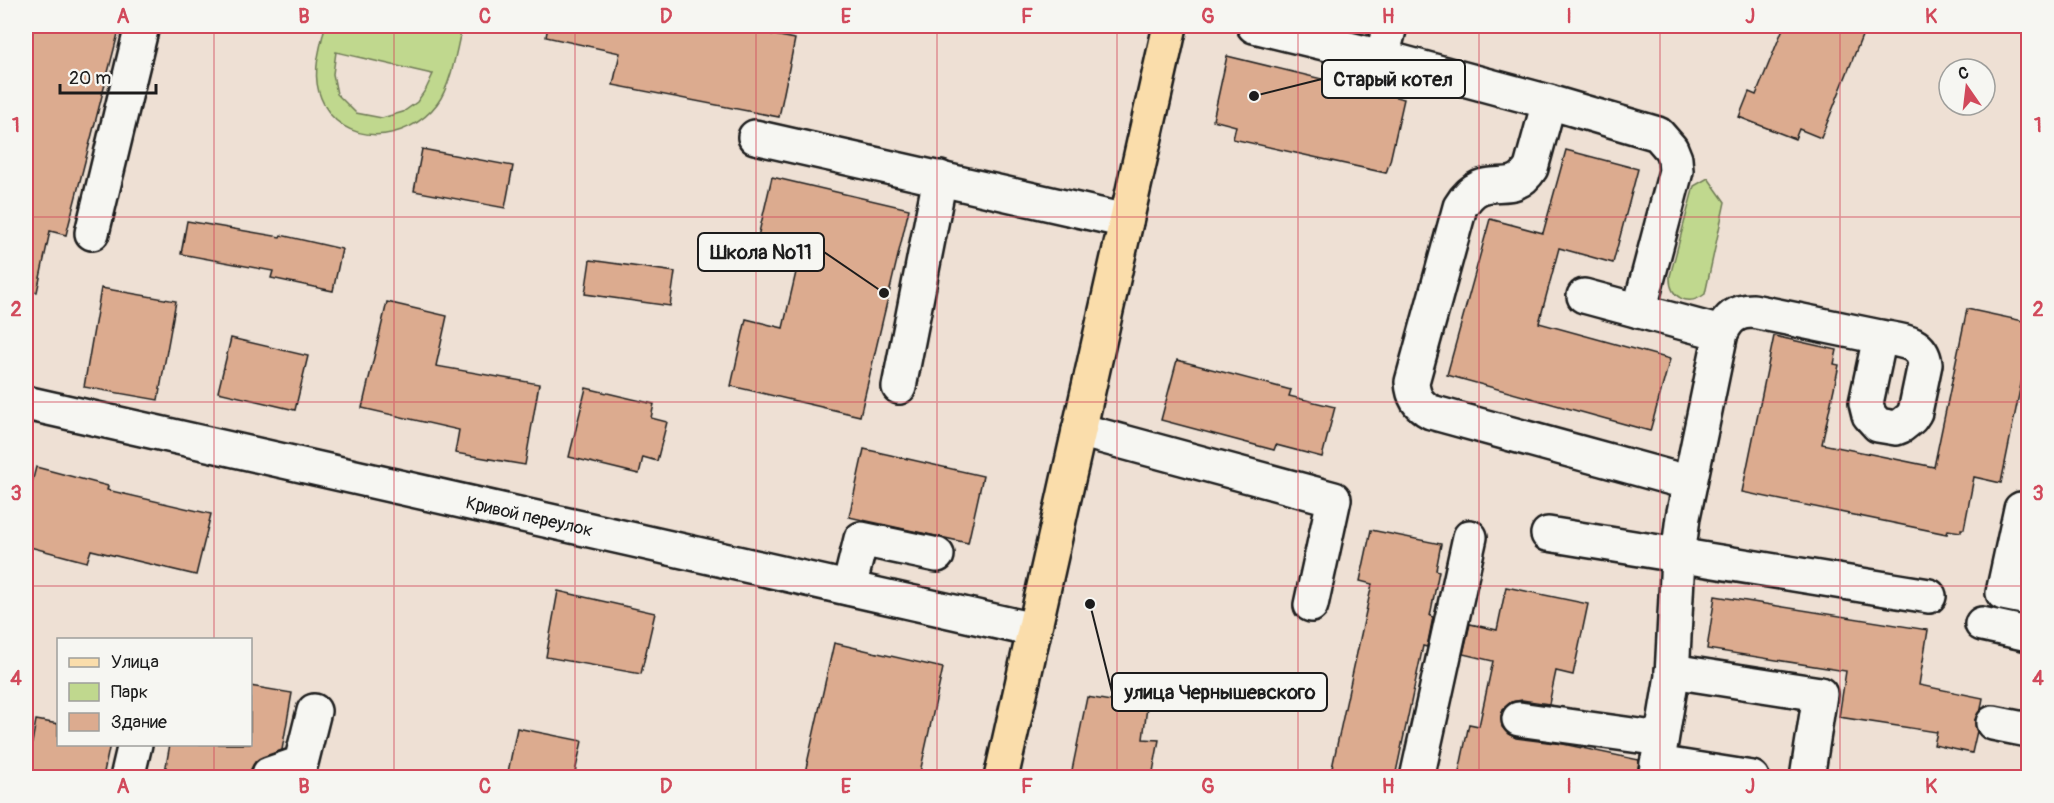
<svg xmlns="http://www.w3.org/2000/svg" width="2054" height="803" viewBox="0 0 2054 803" font-family="Pangolin,sans-serif">
<style>
.green{fill:#c0d88e;stroke:#6e7a55;stroke-width:1.5;fill-rule:evenodd}
.building{fill:#dcab8f;stroke:#1c1c1c;stroke-width:1.5}
.lines{fill:none;stroke-linecap:round;stroke-linejoin:round}
.minor-casing{stroke:#1c1c1c;stroke-width:38}
.major-casing{stroke:#1c1c1c;stroke-width:38}
.minor{stroke:#f6f6f2;stroke-width:33}
.major{stroke:#faddab;stroke-width:33}
.grid{fill:none;stroke:#d1495b;stroke-width:1.5;stroke-opacity:0.55}
.labels{text-anchor:middle;dominant-baseline:central;stroke-width:6;stroke-linejoin:round;paint-order:stroke}
.street-label{font-size:18px;fill:#1c1c1c;stroke:#f6f6f2}
.leader{fill:none;stroke:#1c1c1c;stroke-width:2}
.callout-dot{fill:#1c1c1c;stroke:#f6f6f2;stroke-width:2}
.callout{fill:#f6f6f2;stroke:#1c1c1c;stroke-width:2}
.callout-label{font-size:20px;text-anchor:middle;font-weight:bold;fill:#1c1c1c}
.neatline{fill:none;stroke:#d1495b;stroke-width:2}
.grid-label{font-size:20px;text-anchor:middle;font-weight:bold;fill:#d1495b}
</style>
<rect width="100%" height="100%" fill="#eee0d4"/>
<filter id="ink" filterUnits="userSpaceOnUse"><feTurbulence type="fractalNoise" baseFrequency=".0167" numOctaves="2"/><feDisplacementMap in="SourceGraphic" scale="12" xChannelSelector="R" yChannelSelector="G"/><feConvolveMatrix kernelMatrix="1 2 1 2 8 2 1 2 1" color-interpolation-filters="sRGB"/></filter>
<g filter="url(#ink)">
<g class="green">
<path d="M325 26H462C457 48 451 86 437 104 408 143 341 149 321 98 311 74 320 49 325 26ZM336 52 432 74H433L426 89 417 102 403 112 382 118 356 113 337 94 333 74Z"/>
<path d="M1708 178 1725 202 1705 294C1688 307 1669 298 1670 276L1694 186Z"/>
</g>
<g class="building">
<path d="M34 26H120L66 235 50 231 37 292 26 291V58Z"/>
<path d="M548 26H727L795 39 779 117 613 85 620 53 546 37Z"/>
<path d="M1784 26H1866L1821 138 1799 129 1795 139 1739 117 1749 92 1756 95Z"/>
<path d="M1227 56 1404 99 1390 161 1386 173 1233 139 1236 126 1213 120Z"/>
<path d="M422 149 513 166 505 208 414 191Z"/>
<path d="M1566 150 1638 169 1613 263 1559 248 1539 323 1670 359 1650 431 1447 375 1490 219 1543 233Z"/>
<path d="M772 177 909 209 860 416 731 386 746 319 783 328 801 251 757 241Z"/>
<path d="M187 221 280 237 281 235 342 249 333 291 271 278 273 271 181 254Z"/>
<path d="M590 260 675 272 670 306 585 294Z"/>
<path d="M101 288 176 301 158 400 84 387Z"/>
<path d="M387 302 447 316 436 366 539 384 525 465 455 453 459 430 362 408Z"/>
<path d="M1967 309 2028 322V350L2001 483 1974 477 1964 529H1961V532L1948 530 1947 534 1742 492 1774 336 1837 350 1834 364 1839 365 1822 444 1934 467Z"/>
<path d="M231 338 308 356 295 410 218 392Z"/>
<path d="M1177 360 1291 390 1289 396 1335 407 1322 457 1276 445 1274 450 1161 420Z"/>
<path d="M586 388 654 404 651 418 667 422 657 461 643 457 639 474 569 457Z"/>
<path d="M864 449 983 476 968 543 849 517Z"/>
<path d="M36 467 108 486 107 490 211 514 196 575 91 550 87 562 26 546V506Z"/>
<path d="M1371 530 1441 544 1436 570 1439 571 1430 616 1433 617 1427 647 1423 646 1395 777H1330L1372 584 1360 581Z"/>
<path d="M1506 587 1588 604 1573 675 1556 671 1549 704 1522 700 1511 702 1504 708 1501 716 1502 727 1508 734 1516 738 1563 744 1639 760 1637 777H1458L1469 724 1479 726 1493 661 1463 654 1470 624 1497 630Z"/>
<path d="M558 591 655 613 641 674 546 657Z"/>
<path d="M1715 596 1928 630 1919 685 1983 698 1981 709 1975 720 1977 731 1972 753 1934 745 1937 732 1839 717 1846 671 1707 649Z"/>
<path d="M834 643 943 668 919 777H804Z"/>
<path d="M250 686 292 693 282 750 256 761 251 769 250 777H164L170 744H250Z"/>
<path d="M1087 697 1147 707 1143 739 1159 740 1152 777H1085L1071 775Z"/>
<path d="M36 720 58 724V744H110L103 777H26Z"/>
<path d="M517 728 582 741 574 777H507Z"/>
</g>
<g class="lines">
<g class="minor-casing">
<g id="minor">
<path d="M1254 26 1382 57 1549 102 1658 134 1671 149 1675 159 1676 171 1639 311"/>
<path d="M1382 57 1390 26"/>
<path d="M1549 102 1531 168C1510 202 1485 165 1460 207L1412 382C1413 397 1418 405 1431 412L1690 483"/>
<path d="M755 137 1126 221"/>
<path d="M92 233 142 26"/>
<path d="M1584 296 1721 333"/>
<path d="M899 387 940 178"/>
<path id="s1" d="M26 403 1034 630"/>
<path d="M1079 430 1334 499 1311 605"/>
<path d="M2028 510 2021 509 2003 593 2028 598"/>
<path d="M1548 534 1929 596"/>
<path d="M849 588 861 539 937 555"/>
<path d="M1982 624 2028 634"/>
<path d="M1672 671 1820 694 1807 778"/>
<path d="M1519 719 1661 739"/>
<path d="M1993 723 2028 730"/>
<path d="M1657 763 1752 778"/>
<path d="M127 778 135 744"/>
<path d="M268 778 269 774 301 763 314 711"/>
<path d="M1417 778 1470 537"/>
<path d="M1655 778 1672 676 1678 557 1683 517 1721 333C1728 318 1736 311 1753 311L1880 337 1866 403 1869 415 1878 425 1896 428 1901 426 1911 418 1915 412 1925 364C1922 340 1900 341 1880 337"/>
</g>
</g>
<g class="major-casing">
<path id="major" d="M1001 778 1170 26"/>
</g>
<use href="#minor" class="minor"/>
<use href="#major" class="major"/>
</g>
</g>
<path class="grid" d="M214 26V640M394 26V778M575 26V778M756 26V778M937 26V778M1117 26V778M1298 26V778M1479 26V778M1660 26V778M1840 26V778M26 217H2028M26 402H2028M26 586H2028M214 744V778"/>
<g class="labels">
<g class="street-label">
<text stroke="none"><textPath href="#s1" startOffset="516">Кривой переулок</textPath></text>
</g>
</g>
<path class="leader" d="M1254 96L1322 79M884 293L824 252M1090 604L1112 692"/>
<g class="callout-dot">
<circle cx="1254" cy="96" r="6"/>
<circle cx="884" cy="293" r="6"/>
<circle cx="1090" cy="604" r="6"/>
</g>
<g class="callout">
<rect x="1322" y="60" width="143" height="38" rx="6"/>
<rect x="698" y="233" width="126" height="38" rx="6"/>
<rect x="1112" y="673" width="215" height="38" rx="6"/>
</g>
<g class="callout-label">
<text x="1393" y="86">Старый котел</text>
<text x="761" y="259">Школа №11</text>
<text x="1220" y="699">улица Чернышевского</text>
</g>
<rect width="2054" height="803" fill="none" stroke="#f6f6f2" stroke-width="66"/>
<rect x="57" y="638" width="195" height="108" fill="#f6f6f2" stroke="#9f9f9c" stroke-width="1.5"/>
<rect x="69" y="658" width="30" height="9" fill="#faddab" stroke="#9f9f9c" stroke-width="1.5"/>
<text x="111" y="668" font-size="18" fill="#1c1c1c">Улица</text>
<rect x="69" y="683" width="30" height="18" fill="#c0d88e" stroke="#9f9f9c" stroke-width="1.5"/>
<text x="111" y="698" font-size="18" fill="#1c1c1c">Парк</text>
<rect x="69" y="713" width="30" height="18" fill="#dcab8f" stroke="#9f9f9c" stroke-width="1.5"/>
<text x="111" y="728" font-size="18" fill="#1c1c1c">Здание</text>
<g transform="translate(1967 87) rotate(346)"><circle r="28" fill="#f6f6f2" stroke="#9f9f9c" stroke-width="1.5"/>
<path d="M0-4.5L10 22L0 15L-10 22Z" fill="#d1495b"/>
<text y="-9" font-size="16" font-weight="bold" text-anchor="middle" fill="#1c1c1c">С</text>
</g>
<path d="M60 84v9h96v-9" fill="none" stroke="#1c1c1c" stroke-width="3"/>
<text x="69" y="84" font-size="18" fill="#1c1c1c" stroke="#f6f6f2" stroke-width="4.5" paint-order="stroke">20 m</text>
<rect x="33" y="33" width="1988" height="737" class="neatline"/>
<g class="grid-label">
<text x="123" y="23">A</text>
<text x="304" y="23">B</text>
<text x="485" y="23">C</text>
<text x="666" y="23">D</text>
<text x="846" y="23">E</text>
<text x="1027" y="23">F</text>
<text x="1208" y="23">G</text>
<text x="1388" y="23">H</text>
<text x="1569" y="23">I</text>
<text x="1750" y="23">J</text>
<text x="1931" y="23">K</text>
<text x="16" y="132">1</text>
<text x="2038" y="132">1</text>
<text x="16" y="316">2</text>
<text x="2038" y="316">2</text>
<text x="16" y="500">3</text>
<text x="2038" y="500">3</text>
<text x="16" y="685">4</text>
<text x="2038" y="685">4</text>
<text x="123" y="793">A</text>
<text x="304" y="793">B</text>
<text x="485" y="793">C</text>
<text x="666" y="793">D</text>
<text x="846" y="793">E</text>
<text x="1027" y="793">F</text>
<text x="1208" y="793">G</text>
<text x="1388" y="793">H</text>
<text x="1569" y="793">I</text>
<text x="1750" y="793">J</text>
<text x="1931" y="793">K</text>
</g>
</svg>
